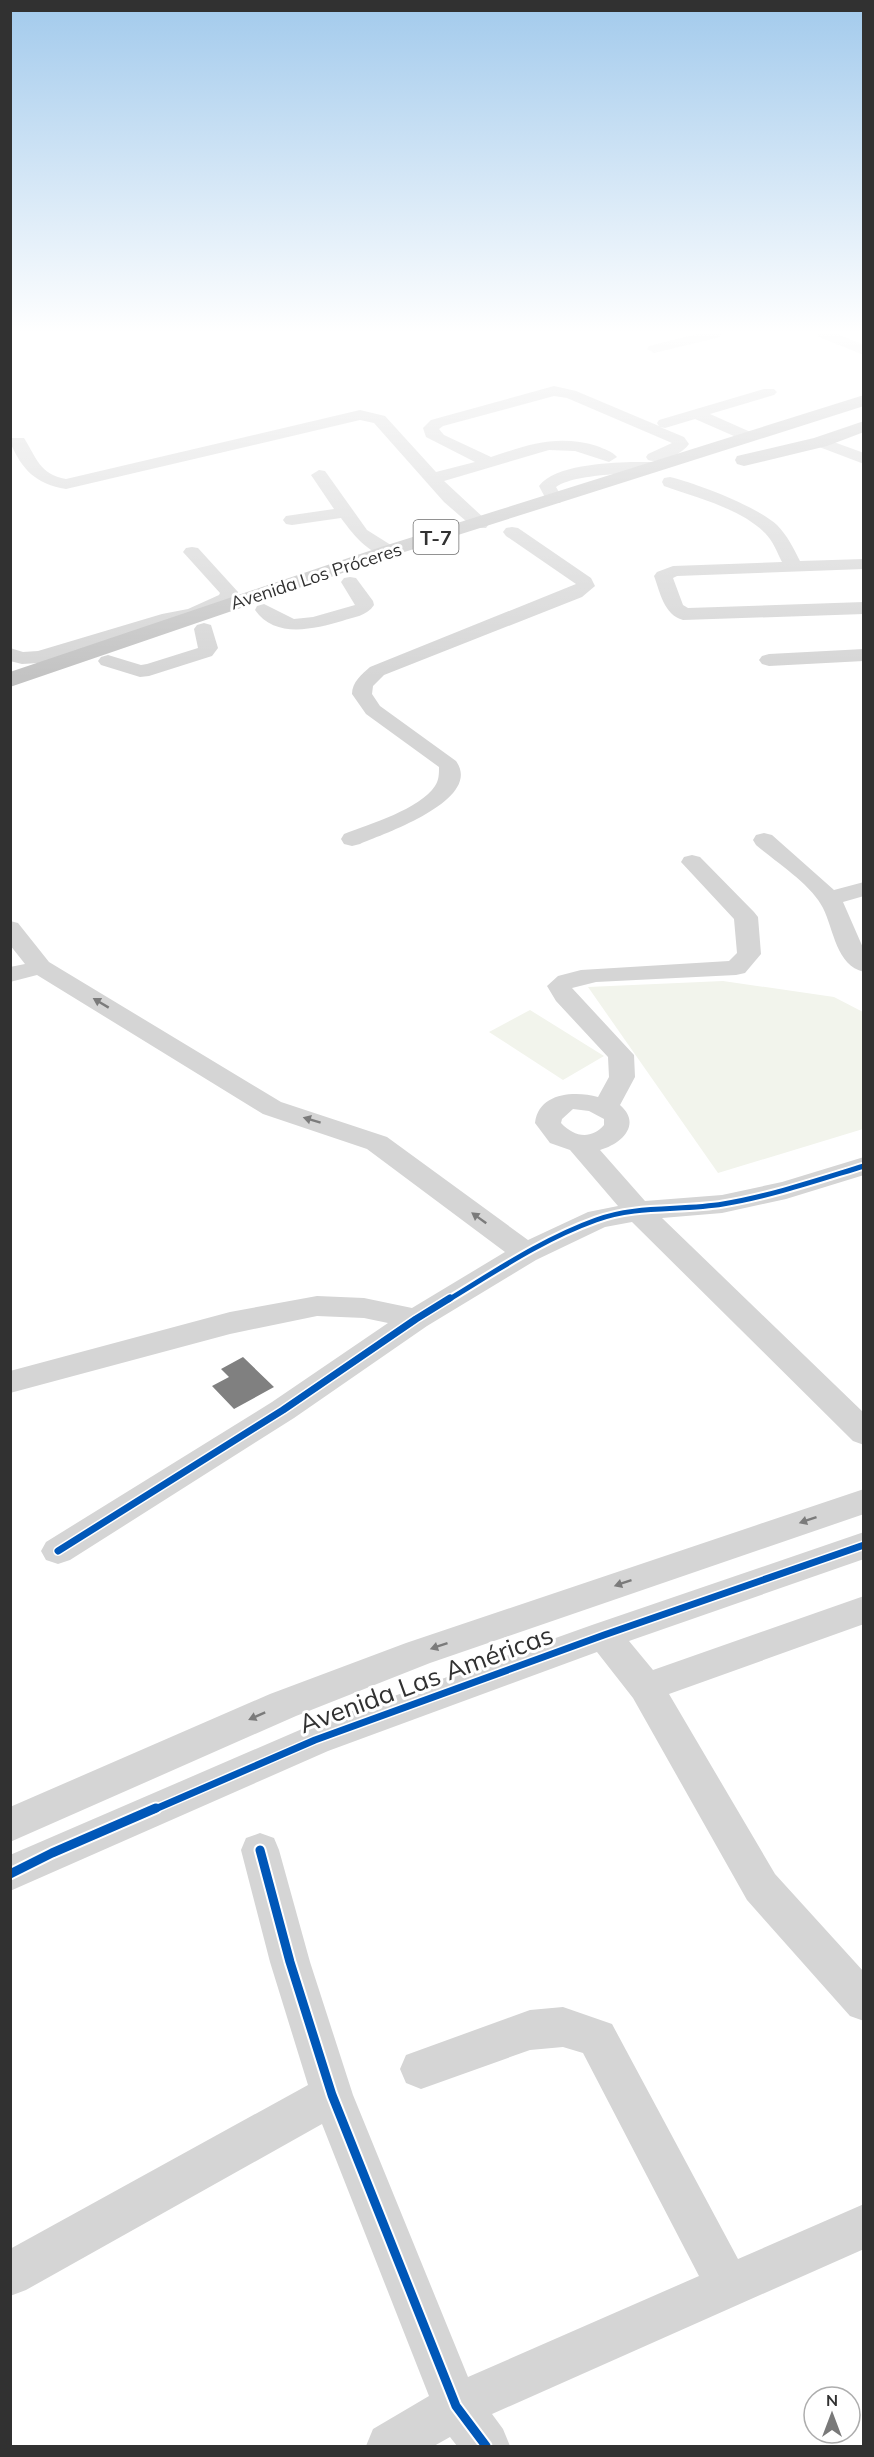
<svg xmlns="http://www.w3.org/2000/svg" width="874" height="2457" viewBox="0 0 874 2457" font-family="Mulish,sans-serif">
<style>
.green{fill:#f2f4ec}
.building{fill:#808080}
.lines{fill:none;stroke-linecap:round;stroke-linejoin:round}
.minor{fill:#d5d5d5;fill-rule:evenodd}
.highway{fill:#c3c3c3;fill-rule:evenodd}
.cycleway-far2-casing{stroke:#fff;stroke-width:9}
.cycleway-far1-casing{stroke:#fff;stroke-width:10}
.cycleway-casing{stroke:#fff;stroke-width:13}
.cycleway-far2{stroke:#0057b8;stroke-width:5}
.cycleway-far1{stroke:#0057b8;stroke-width:7}
.cycleway{stroke:#0057b8;stroke-width:9}
.oneway{fill:#7b7b7b}
.labels{text-anchor:middle;dominant-baseline:central;stroke-width:6;stroke-linejoin:round;paint-order:stroke}
.far-street-label{font-size:18px;fill:#313131;stroke:#fff}
.shield{fill:#fff;stroke:#6f6f6f;stroke-width:1.5}
.shield-label{font-size:20px;font-weight:bold;fill:#313131}
.near-street-label{font-size:26px;fill:#313131;stroke:#fff}
</style>
<rect width="100%" height="100%" fill="#fff"/>
<g class="green">
<path d="M723 981 834 997 863 1012V1129L718 1173 588 987Z"/>
<path d="M530 1010 604 1056 563 1080 489 1032Z"/>
</g>
<path class="building" d="M243 1357 274 1387 234 1409 212 1386 229 1377 221 1369Z"/>
<g class="lines">
<g class="minor">
<path d="M697 334H722L720 337 654 353 647 349 649 346Z"/>
<path d="M817 334H837L864 345V355L819 337Z"/>
<path d="M554 386 576 391 659 426 657 423 659 420 764 389H774L777 392 774 395 710 414 755 434 757 437 755 440H743L695 419 665 428 660 427 684 437 689 444C682 454 661 464 648 460L646 457 648 454 672 443 567 398 554 396 443 426 439 429 444 435 491 457C527 445 558 434 597 446 604 449 612 451 617 457L609 462 575 451 549 450 444 481 486 520 489 524 486 528H474L444 502 374 423 360 420 66 489C36 484 22 470 10 442L12 438H24C36 457 40 475 66 479L360 410 385 416 436 472 475 462 426 437 423 428 431 420Z"/>
<path d="M820 437 864 453V464L814 445 812 442 814 439Z"/>
<path d="M631 462H656L664 467C657 476 580 470 556 487L563 499 560 503H548L539 486C555 465 606 463 631 462Z"/>
<path d="M319 470 325 471 367 530 394 547 397 551 394 555C372 560 352 533 341 518L292 525 286 524 283 520 286 516 334 509 311 475Z"/>
<path d="M670 477C698 484 756 506 777 525 787 535 794 549 800 561L864 559V569L677 576 673 578 683 605 688 608 864 602V614L683 620C664 615 660 592 654 576L657 572 673 566 782 562C777 552 773 541 765 533 740 508 697 498 664 486L662 482 664 478Z"/>
<path d="M512 527 518 528 591 578 595 586 582 597 384 675 373 686 372 694 380 706 456 761C484 800 383 834 360 844L352 846 344 844 341 839 344 834C370 824 420 809 435 786 439 780 439 774 439 767L366 714 352 694C352 682 362 674 370 667L576 584 506 536 503 532 506 528Z"/>
<path d="M192 547 198 548 238 592 234 602 216 610 217 612 215 616 171 623 39 663 22 664 10 661V648L23 652 38 651 162 614 188 609 219 595 220 593 183 552 186 548Z"/>
<path d="M350 577 356 578 373 601 374 605C367 616 354 617 342 621 314 629 275 639 255 610L257 606 264 604 294 619 313 617 355 605 341 582 344 578Z"/>
<path d="M204 623 211 625 218 648 212 656 149 676 140 677 101 665 98 661 101 657 108 655 141 665 147 664 198 648 194 629 197 625Z"/>
<path d="M864 649V661L769 666 762 664 759 660 762 656 769 654Z"/>
<path d="M764 833 772 835 834 890 864 882V896L843 902 864 950V972C836 965 834 930 823 908 812 885 776 862 756 845L753 840 756 835Z"/>
<path d="M692 855 700 857 754 912 758 917 761 954 745 973 736 975 596 982 572 988 634 1055 635 1077 620 1105C642 1124 622 1144 600 1150L645 1201 722 1195 782 1182 864 1157V1175L786 1199 722 1213 662 1218 864 1413V1445L853 1441 632 1222 605 1227 536 1260 427 1326 294 1418 70 1560 58 1564 46 1560 41 1551 46 1542 272 1402 388 1323 364 1318 317 1316 230 1334 10 1393V1371L230 1312 317 1296 364 1298 412 1308 505 1252 367 1149 263 1114 37 975 10 982V967L25 964 10 945V921L18 923 49 962 281 1102 387 1137 528 1240 588 1212 618 1206 570 1150 550 1143 535 1123C539 1092 575 1091 598 1097L609 1077 608 1057 556 1001 547 986 558 976 581 970 729 961 737 953 734 919 681 862 684 857ZM573 1109 589 1111 604 1119V1125C591 1140 574 1137 561 1123L562 1119Z"/>
<path d="M864 1489V1514L430 1663 296 1716 10 1842V1807L270 1694 406 1643Z"/>
<path d="M864 1532V1559L629 1641 653 1670 864 1596V1624L669 1694 775 1874 864 1972V2021L850 2016 747 1900 633 1698 597 1652 328 1751 10 1891V1855L302 1729 592 1625Z"/>
<path d="M260 1833 274 1838 279 1850 310 1962 353 2095 468 2377 699 2276 583 2053 563 2047 530 2050 421 2089 406 2083 400 2069 406 2055 530 2010 563 2007 612 2024 738 2259 864 2204V2249L492 2414 503 2429 510 2446H457L450 2437 434 2446H366L373 2429 429 2396 322 2124 26 2290 10 2296V2249L308 2085 270 1962 241 1850 246 1838Z"/>
</g>
<g class="highway">
<path d="M864 395V406L395 555 10 687V672L381 547Z"/>
<path d="M864 421V432L827 446 744 466 737 464 735 460 737 456 814 438Z"/>
</g>
<g class="cycleway-far2-casing">
<path id="cycleway-far2" d="M448 1300C496 1271 543 1239 596 1220 636 1205 681 1211 723 1204 771 1196 818 1180 864 1166"/>
</g>
<g class="cycleway-far1-casing">
<g id="cycleway-far1">
<path d="M58 1551 283 1410 416 1319 450 1298"/>
<path d="M153 1810 315 1740 604 1635 864 1545"/>
</g>
</g>
<g class="cycleway-casing">
<g id="cycleway">
<path d="M260 1850 290 1962 332 2095 456 2406 486 2446"/>
<path d="M10 1874 52 1853 156 1808"/>
</g>
</g>
<use href="#cycleway-far2" class="cycleway-far2"/>
<use href="#cycleway-far1" class="cycleway-far1"/>
<use href="#cycleway" class="cycleway"/>
</g>
<defs><path id="oneway-solid" d="M-6-.8H1V-3.2L6.5 0L1 3.2V.8H-6Z" transform="scale(1.5)"/></defs>
<g class="oneway">
<use href="#oneway-solid" transform="translate(101 1003) rotate(-149)"/>
<use href="#oneway-solid" transform="translate(312 1120) rotate(-163)"/>
<use href="#oneway-solid" transform="translate(479 1218) rotate(-144)"/>
<use href="#oneway-solid" transform="translate(808 1520) rotate(161)"/>
<use href="#oneway-solid" transform="translate(623 1583) rotate(161)"/>
<use href="#oneway-solid" transform="translate(439 1646) rotate(161)"/>
<use href="#oneway-solid" transform="translate(257 1716) rotate(156)"/>
</g>
<linearGradient id="sky" x2="0" y2="1"><stop stop-color="#a2caec"/><stop offset="0.49" stop-color="#fff"/><stop offset="1" stop-color="#fff" stop-opacity="0"/></linearGradient>
<rect width="874" height="678" fill="url(#sky)"/>
<g class="labels">
<g class="far-street-label">
<text transform="translate(316 576) rotate(-18)">Avenida Los Próceres</text>
</g>
<rect class="shield" x="413.5" y="520" width="45" height="34" rx="4.5"/>
<g class="shield-label">
<text x="436" y="537">T-7</text>
</g>
<g class="near-street-label">
<text transform="translate(426 1679) rotate(-20)">Avenida Las Américas</text>
</g>
</g>
<rect width="874" height="2457" fill="none" stroke="#313131" stroke-width="24"/>
<g transform="translate(832 2415)"><circle r="28" fill="#ffffff" stroke="#adadad" stroke-width="1.5"/>
<path d="M0-4.5L10 22L0 15L-10 22Z" fill="#797979"/>
<text y="-9" font-size="16" font-weight="bold" text-anchor="middle" fill="#313131">N</text>
</g>
</svg>
